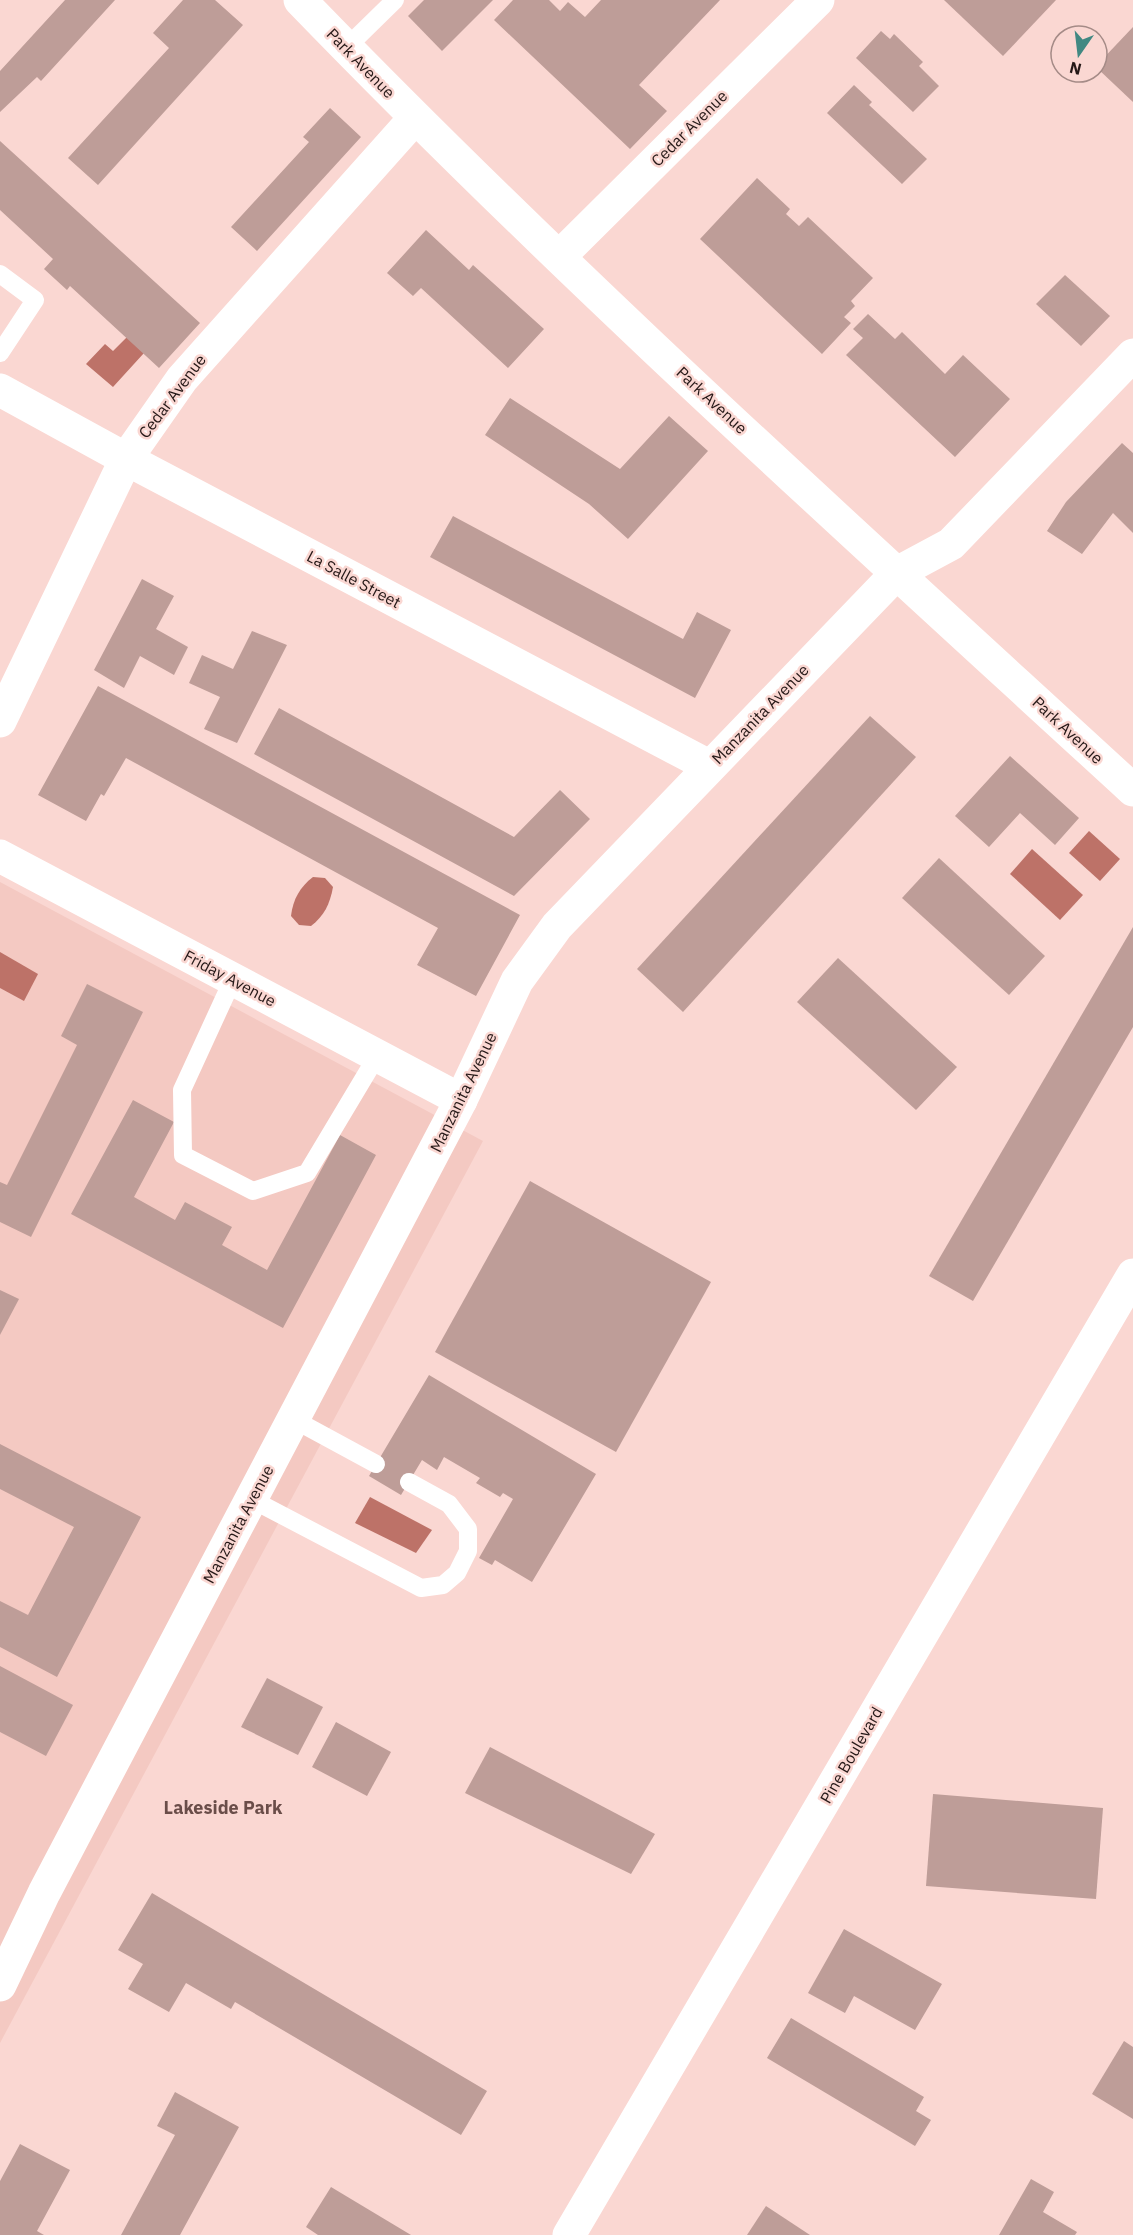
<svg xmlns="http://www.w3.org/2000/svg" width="1133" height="2235" viewBox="0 0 1133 2235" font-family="'IBM Plex Sans',sans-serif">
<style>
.built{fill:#f4c9c2}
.water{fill:#bd7268}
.building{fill:#be9d98}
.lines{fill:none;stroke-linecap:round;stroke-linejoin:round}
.service{stroke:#fff;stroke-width:18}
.minor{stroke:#fff;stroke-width:33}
.tertiary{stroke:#fff;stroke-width:33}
.labels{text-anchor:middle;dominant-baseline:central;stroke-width:5;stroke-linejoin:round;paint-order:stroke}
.street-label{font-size:16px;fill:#251817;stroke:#fad7d2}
.neighbourhood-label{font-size:18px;font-weight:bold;fill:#6a4d49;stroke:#fad7d2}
</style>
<rect width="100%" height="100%" fill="#fad7d2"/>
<path class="built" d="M0 882 483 1141 0 2043Z"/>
<g class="water">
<path d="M127 337 144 353 113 387 86 364 105 344 113 351Z"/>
<path d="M1089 831 1120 859 1100 881 1069 853Z"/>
<path d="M1032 849 1083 895 1060 920 1010 874Z"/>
<path d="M313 877 325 878 333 887C330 904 324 916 311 926L299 925 291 916C293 899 300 887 313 877Z"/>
<path d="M0 952 38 974 24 1001 0 988Z"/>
<path d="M370 1497 432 1530 416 1553 355 1523Z"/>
</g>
<g class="building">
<path d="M65 0H115L41 81 37 77 0 112V71Z"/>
<path d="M183 0H215L243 25 98 185 68 158 169 48 153 33Z"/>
<path d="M424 0H493L442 51 408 16Z"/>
<path d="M513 0H549L560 11 568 2 585 17 601 0H720L639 85 667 111 630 149 494 20Z"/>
<path d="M944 0H1056L1003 56Z"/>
<path d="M1133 27V102L1097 68V65Z"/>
<path d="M881 31 890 39 894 34 923 62 919 66 939 86 913 112 856 58Z"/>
<path d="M854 85 872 102 869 105 927 159 902 184 827 113Z"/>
<path d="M330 108 361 137 257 251 231 227 309 142 303 137Z"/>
<path d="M0 141 200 323 159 368 70 286 67 290 44 269 53 259 0 210Z"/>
<path d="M757 178 790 209 786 214 799 226 808 217 873 278 851 301 855 306 844 317 851 323 822 354 700 239Z"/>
<path d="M426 230 469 270 473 265 544 329 508 368 421 288 413 296 387 273Z"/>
<path d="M1065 275 1110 316 1081 346 1036 304Z"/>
<path d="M868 314 895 339 902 332 945 374 963 355 1010 399 955 457 846 355 863 338 853 329Z"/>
<path d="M510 398 620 469 669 416 708 451 628 539 589 504 485 435Z"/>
<path d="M1122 443 1133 453V533L1113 513 1082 554 1047 531 1066 502Z"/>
<path d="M453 516 683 639 697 612 731 630 695 698 430 557Z"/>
<path d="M142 579 174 596 156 629 188 647 174 675 140 656 124 688 94 670Z"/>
<path d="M252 631 287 645 237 743 204 729 220 697 189 683 202 655 233 669Z"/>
<path d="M98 686 520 915 476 996 417 965 438 928 126 758 104 796 101 794 86 821 38 795Z"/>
<path d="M279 708 514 837 560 790 590 819 514 896 254 754Z"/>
<path d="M870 716 916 757 683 1012 637 969Z"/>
<path d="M1010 756 1079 818 1055 845 1020 813 989 847 955 816Z"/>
<path d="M939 858 1045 956 1009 995 902 898Z"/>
<path d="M1133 927V1027L973 1301 929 1276Z"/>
<path d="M838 958 957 1067 916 1110 797 1002Z"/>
<path d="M87 984 143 1012 31 1237 0 1222V1182L7 1185 77 1045 61 1036Z"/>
<path d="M133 1100 174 1122 134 1197 175 1220 185 1202 232 1227 222 1245 267 1270 340 1135 376 1155 283 1328 71 1214Z"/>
<path d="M530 1181 711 1282 616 1452 435 1352Z"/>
<path d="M0 1290 19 1299 0 1335Z"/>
<path d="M429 1375 596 1474 532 1582 495 1560 492 1565 479 1558 513 1499 503 1493 500 1497 476 1483 480 1478 444 1457 437 1470 422 1460 401 1495 369 1476Z"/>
<path d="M0 1444 141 1517 57 1677 0 1647V1601L28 1615 74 1527 0 1489Z"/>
<path d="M0 1666 73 1705 46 1756 0 1732Z"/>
<path d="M267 1678 323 1707 298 1755 241 1727Z"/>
<path d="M336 1722 391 1752 367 1796 312 1767Z"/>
<path d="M490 1747 655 1834 631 1874 465 1793Z"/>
<path d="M933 1794 1103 1808 1096 1899 926 1886Z"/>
<path d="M152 1893 487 2091 461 2135 235 2002 231 2009 186 1983 169 2012 128 1989 143 1964 118 1950Z"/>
<path d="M844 1929 942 1984 915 2030 854 1996 845 2013 808 1993Z"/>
<path d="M791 2018 924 2097 916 2111 931 2120 915 2146 767 2058Z"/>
<path d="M1124 2041 1133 2047V2119L1092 2094Z"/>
<path d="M175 2092 239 2127 180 2235H121L175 2135 157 2126Z"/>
<path d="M20 2144 70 2170 37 2231 44 2235H0V2181Z"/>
<path d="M1031 2179 1054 2192 1043 2212 1077 2232 1075 2235H999Z"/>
<path d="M331 2187 411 2235H318L306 2227Z"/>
<path d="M766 2206 810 2235H747Z"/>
</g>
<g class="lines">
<g class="service">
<path d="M346 48 395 0"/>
<path d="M0 274 35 300 0 353"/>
<path d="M233 979 182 1090 183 1155 253 1191 307 1173 377 1056"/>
<path d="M293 1419 376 1464"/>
<path d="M251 1499 421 1588 443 1585 457 1573 468 1551V1529L449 1504 409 1482"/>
</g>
<g class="minor">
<path d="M559 257 818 0"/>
<path d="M0 390 126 459 709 766"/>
<path d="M0 721 126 459 182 379 414 119"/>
<path d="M0 856 461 1100"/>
<path d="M0 1985 44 1893 461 1100 517 981 557 926 897 573 951 544 1133 355"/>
</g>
<g class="tertiary">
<path d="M300 0C566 275 851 531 1133 790"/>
<path d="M569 2235 1133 1275"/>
</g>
</g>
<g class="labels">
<g class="street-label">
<text transform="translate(361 63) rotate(46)">Park Avenue</text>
<text transform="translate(689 128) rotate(-45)">Cedar Avenue</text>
<text transform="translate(172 396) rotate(-53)">Cedar Avenue</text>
<text transform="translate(712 400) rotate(43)">Park Avenue</text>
<text transform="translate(354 579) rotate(28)">La Salle Street</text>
<text transform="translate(760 714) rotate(-46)">Manzanita Avenue</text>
<text transform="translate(1068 730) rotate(43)">Park Avenue</text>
<text transform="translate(230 978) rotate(28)">Friday Avenue</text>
<text transform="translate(463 1092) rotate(-64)">Manzanita Avenue</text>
<text transform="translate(238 1524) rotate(-62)">Manzanita Avenue</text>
<text transform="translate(851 1755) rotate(-60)">Pine Boulevard</text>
</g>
<g class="neighbourhood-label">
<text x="223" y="1807">Lakeside Park</text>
</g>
</g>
<g transform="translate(1079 54) rotate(194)"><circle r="28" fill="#fad7d2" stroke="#a58b87" stroke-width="1.5"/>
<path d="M0-4.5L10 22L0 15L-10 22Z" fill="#418882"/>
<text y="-9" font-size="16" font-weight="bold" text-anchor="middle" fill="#251817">N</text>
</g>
</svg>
